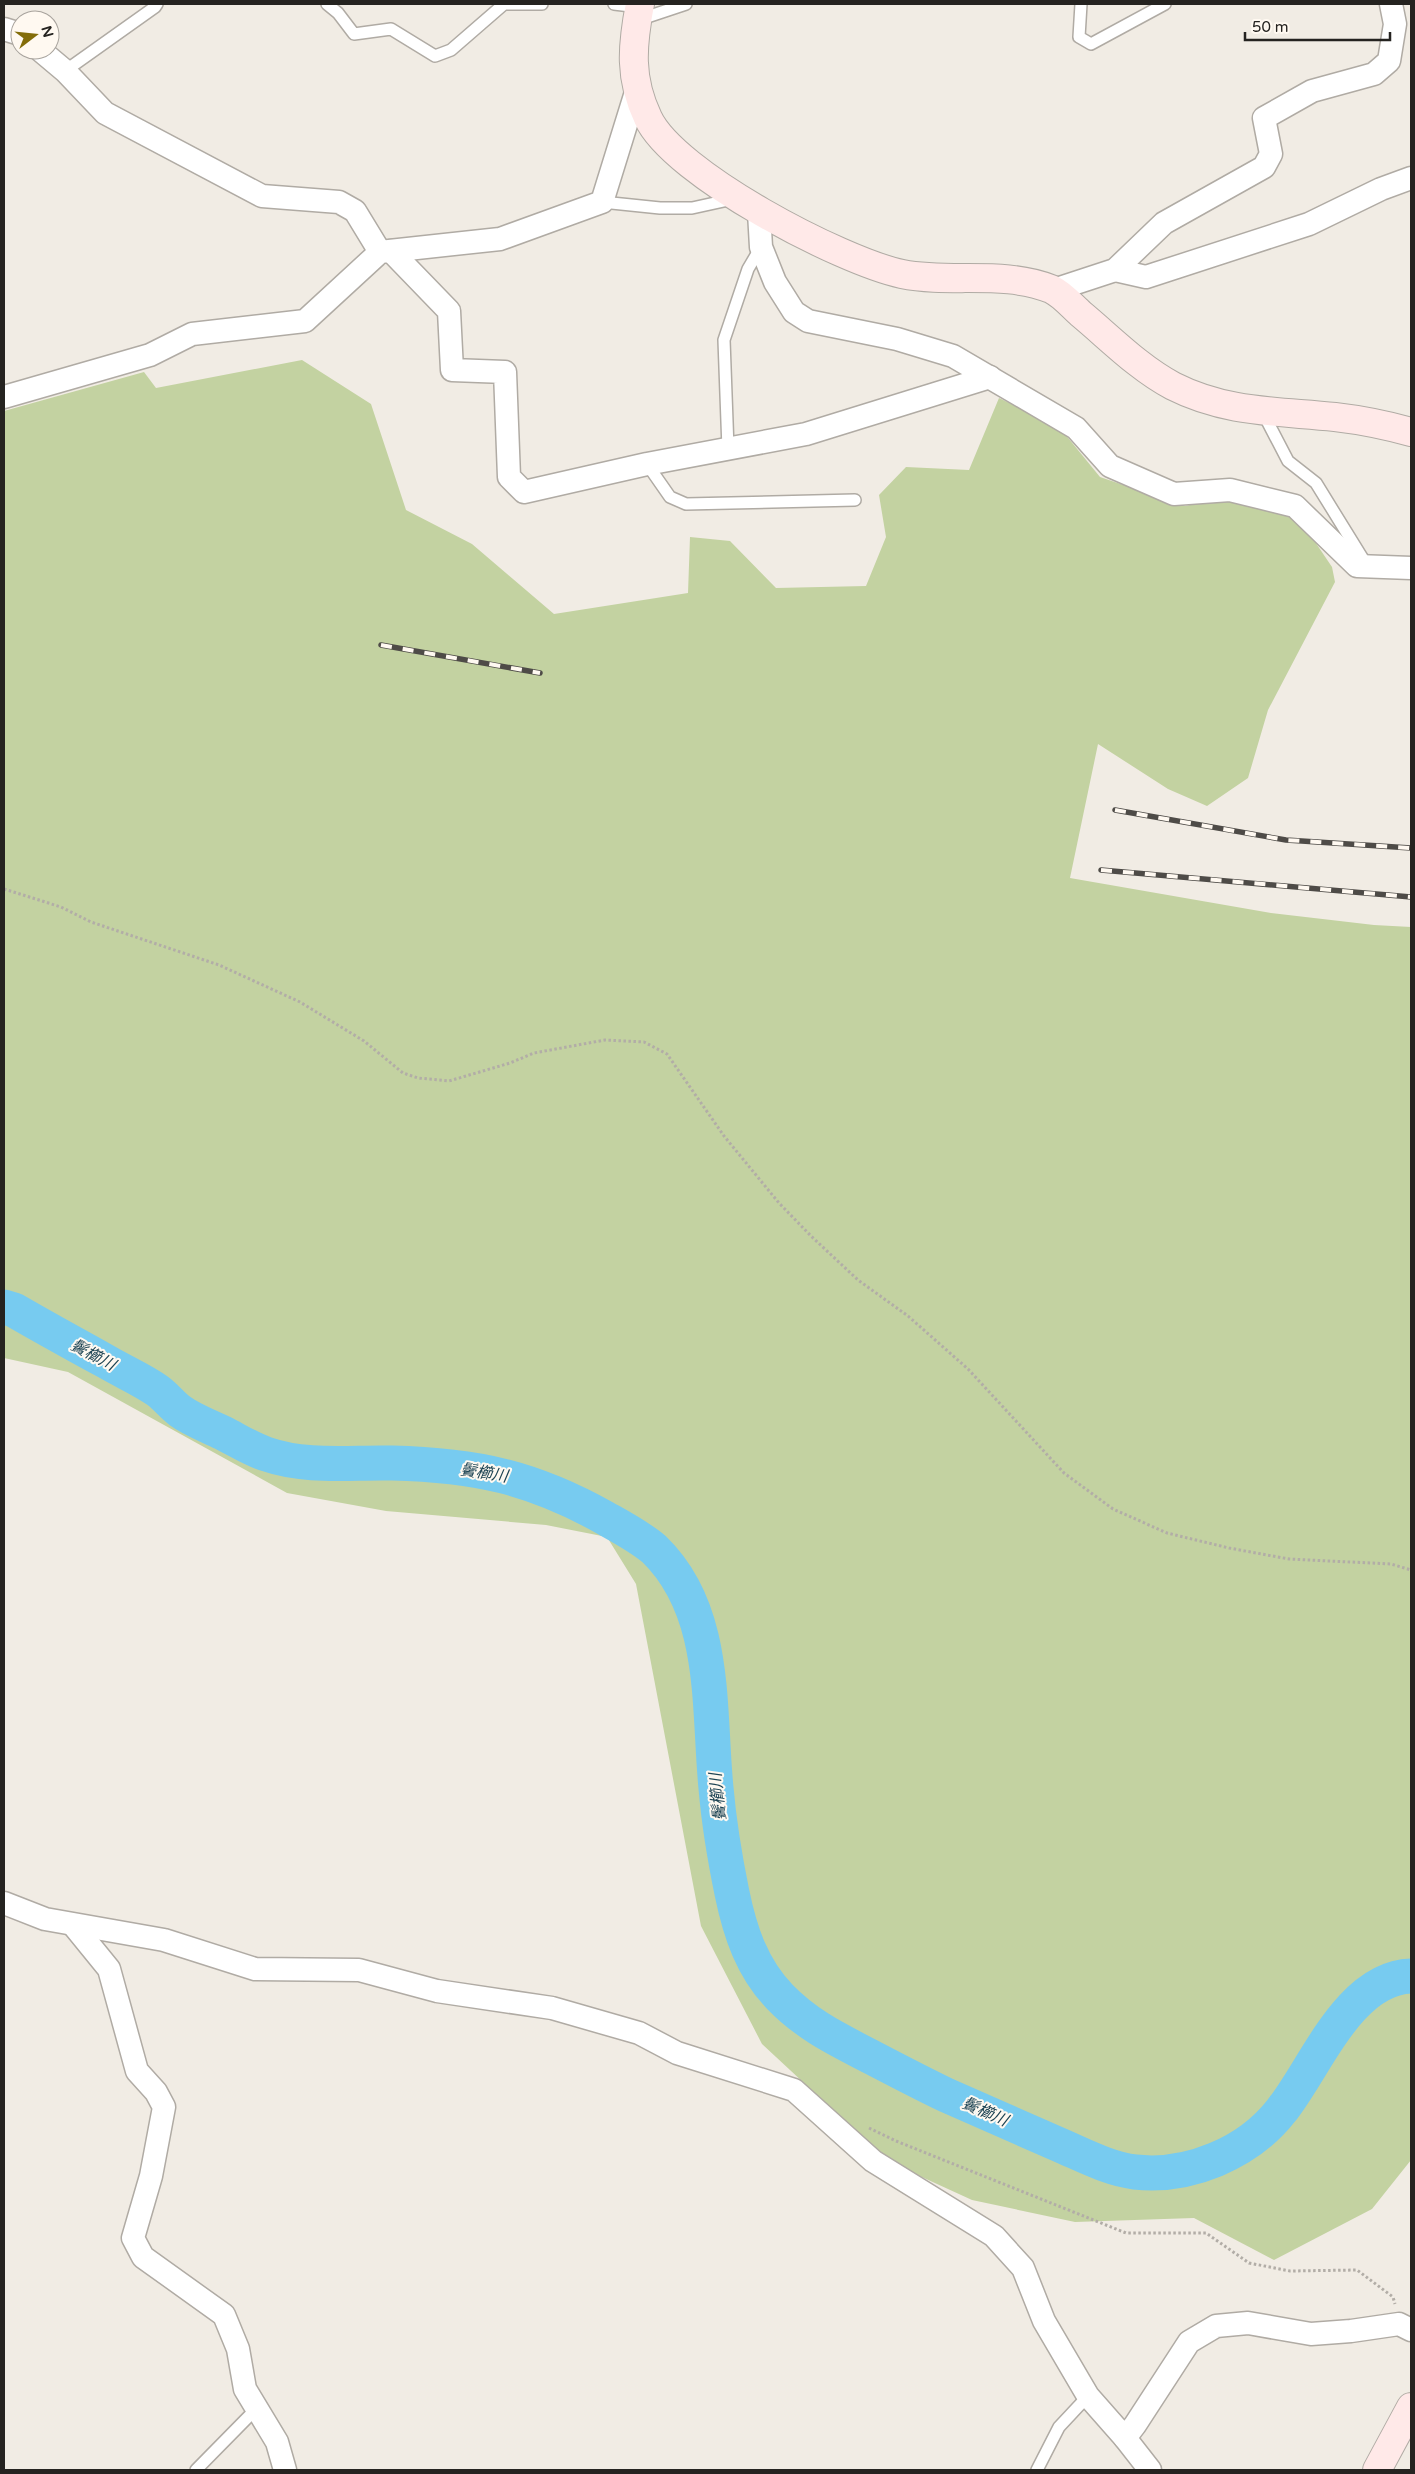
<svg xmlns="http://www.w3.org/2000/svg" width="1415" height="2474" viewBox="0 0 1415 2474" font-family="'Varela Round','Noto Sans JP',sans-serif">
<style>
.green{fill:#c3d2a1}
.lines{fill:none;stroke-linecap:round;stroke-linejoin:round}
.river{stroke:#77cbf0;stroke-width:35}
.lane-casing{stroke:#b0aba4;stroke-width:14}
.street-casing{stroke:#b0aba4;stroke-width:25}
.secondary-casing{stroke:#b0aba4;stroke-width:30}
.path{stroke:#b2ada7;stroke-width:3;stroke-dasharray:2.5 2.5;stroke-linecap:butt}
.lane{stroke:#fff;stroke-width:11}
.street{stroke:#fff;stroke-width:22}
.secondary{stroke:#ffe9e8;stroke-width:28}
.rail-casing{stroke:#4e4b47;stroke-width:5.5}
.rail{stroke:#fff9f1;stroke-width:4;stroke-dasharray:11;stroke-linecap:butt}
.labels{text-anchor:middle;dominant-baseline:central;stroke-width:4;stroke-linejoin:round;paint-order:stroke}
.water-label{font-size:16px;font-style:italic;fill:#1d4353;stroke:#fff9f1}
</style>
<rect width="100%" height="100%" fill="#f1ece4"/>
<path class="green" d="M302 360 371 404 406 510 472 544 554 614 688 593 690 537 730 541 776 588 866 586 886 537 879 495 906 467 969 470 999 398 1060 428 1100 477 1185 506 1231 496 1301 521 1332 567 1335 582 1268 710 1248 778 1207 806 1168 789 1098 744 1070 878 1271 913 1374 925 1411 927V2160L1372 2209 1274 2260 1194 2218 1075 2222 972 2200 889 2162 762 2044 701 1926 636 1584 607 1537 546 1525 386 1511 287 1493 68 1372 4 1358V411L144 372 156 388Z"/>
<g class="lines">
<path class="river" d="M4 1307 14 1310C45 1328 76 1345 107 1362 124 1372 143 1380 158 1391 166 1397 172 1405 180 1411 192 1420 209 1426 223 1433 237 1440 251 1449 266 1454 306 1468 350 1462 392 1463 475 1465 532 1477 605 1518 621 1527 640 1537 654 1549 718 1611 708 1707 716 1788 719 1823 725 1859 732 1893 740 1932 752 1968 780 1997 809 2027 841 2041 877 2060 900 2072 923 2084 946 2095 985 2112 1023 2129 1062 2146 1085 2156 1110 2169 1135 2172 1189 2178 1248 2153 1281 2111 1315 2069 1348 1978 1411 1976"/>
<g class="lane-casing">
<g id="lane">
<path d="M327 4 338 13 354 34 391 29 435 56 451 50 504 4H542"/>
<path d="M614 4 639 7"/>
<path d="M1081 4 1079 37 1091 44 1165 4"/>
<path d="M638 20 686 4"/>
<path d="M65 71 155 7 157 4"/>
<path d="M602 202 660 208H692L733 199"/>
<path d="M1263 413 1288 461 1316 483 1366 564"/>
<path d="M728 449 724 340 748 269 761 247"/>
<path d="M647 464 670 497 686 504 855 500"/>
<path d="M196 2470 256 2409"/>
<path d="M1037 2470 1059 2427 1088 2396"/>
</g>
</g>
<g class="street-casing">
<g id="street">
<path d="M4 29 20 34"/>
<path d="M40 50 65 71 105 113 262 196 339 202 355 211 380 252"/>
<path d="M759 212 761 247 775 282 794 312 808 321 897 339 953 356 1076 428 1110 466 1174 494 1230 490 1295 506 1357 566 1411 568"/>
<path d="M391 251 449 311 452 370 505 372 509 477 524 492 647 464 806 434 990 377"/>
<path d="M1115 270 1146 277 1309 224 1381 189 1411 178"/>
<path d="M1054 290 1115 270 1164 223 1264 167 1271 154 1264 118 1312 91 1374 74 1389 61 1395 24 1391 4"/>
<path d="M4 397 150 355 192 334 305 321 380 252 500 239 602 202 637 89"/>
<path d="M4 1903 45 1919 164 1940 255 1969 359 1970 437 1991 552 2008 639 2033 677 2053 794 2090 873 2161 994 2236 1023 2268 1044 2321 1088 2396 1125 2438 1135 2425 1189 2342 1216 2326 1248 2323 1311 2334 1351 2331 1399 2324 1411 2330"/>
<path d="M74 1926 109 1969 137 2071 156 2092 164 2107 151 2176 133 2238 143 2257 224 2315 238 2349 245 2389 277 2442 285 2470"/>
<path d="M1125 2438 1150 2470"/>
</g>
</g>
<g class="secondary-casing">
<g id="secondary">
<path d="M640 4C632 46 629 78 648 118 674 174 841 261 902 274 952 284 1003 270 1051 289 1062 294 1072 306 1081 314 1111 339 1139 368 1173 386 1226 413 1278 411 1335 417 1361 420 1386 425 1411 432"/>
<path d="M1377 2470 1411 2407"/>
</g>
</g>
<g class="path">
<path d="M4 889 61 907 91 922 219 965 300 1002 364 1041 403 1073 418 1078 449 1081 510 1063 534 1053 605 1040 644 1042 667 1054 724 1136 779 1203 811 1236 858 1280 908 1316 968 1369 1064 1473 1113 1509 1167 1533 1229 1548 1289 1559 1391 1564 1411 1570"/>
<path d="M869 2128 896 2141 1126 2233H1206L1249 2263 1290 2271 1357 2270 1393 2297 1395 2304"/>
</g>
<use href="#lane" class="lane"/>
<use href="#street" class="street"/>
<use href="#secondary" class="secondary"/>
<g class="rail-casing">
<g id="rail">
<path d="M381 645 540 673"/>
<path d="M1115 810 1286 840 1411 848"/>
<path d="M1101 870 1411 897"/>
</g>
</g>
<use href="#rail" class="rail"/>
</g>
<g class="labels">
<g class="water-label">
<text transform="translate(93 1355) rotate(28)">鬢櫛川</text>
<text transform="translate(484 1473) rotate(9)">鬢櫛川</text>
<text transform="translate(718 1797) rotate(-96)">鬢櫛川</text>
<text transform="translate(985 2112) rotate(24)">鬢櫛川</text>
</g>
</g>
<rect width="1415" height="2474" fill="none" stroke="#252320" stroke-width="10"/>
<g transform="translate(35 35) rotate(74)"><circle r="24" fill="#fff9f1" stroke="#a8a39d"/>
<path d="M0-4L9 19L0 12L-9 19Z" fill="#836d09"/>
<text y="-8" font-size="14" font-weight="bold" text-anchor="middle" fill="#252320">N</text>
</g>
<path d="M1245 32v8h145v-8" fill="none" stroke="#252320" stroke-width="2.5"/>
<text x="1252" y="32" font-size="15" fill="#252320" stroke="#fff9f1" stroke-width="4" paint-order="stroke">50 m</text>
</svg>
